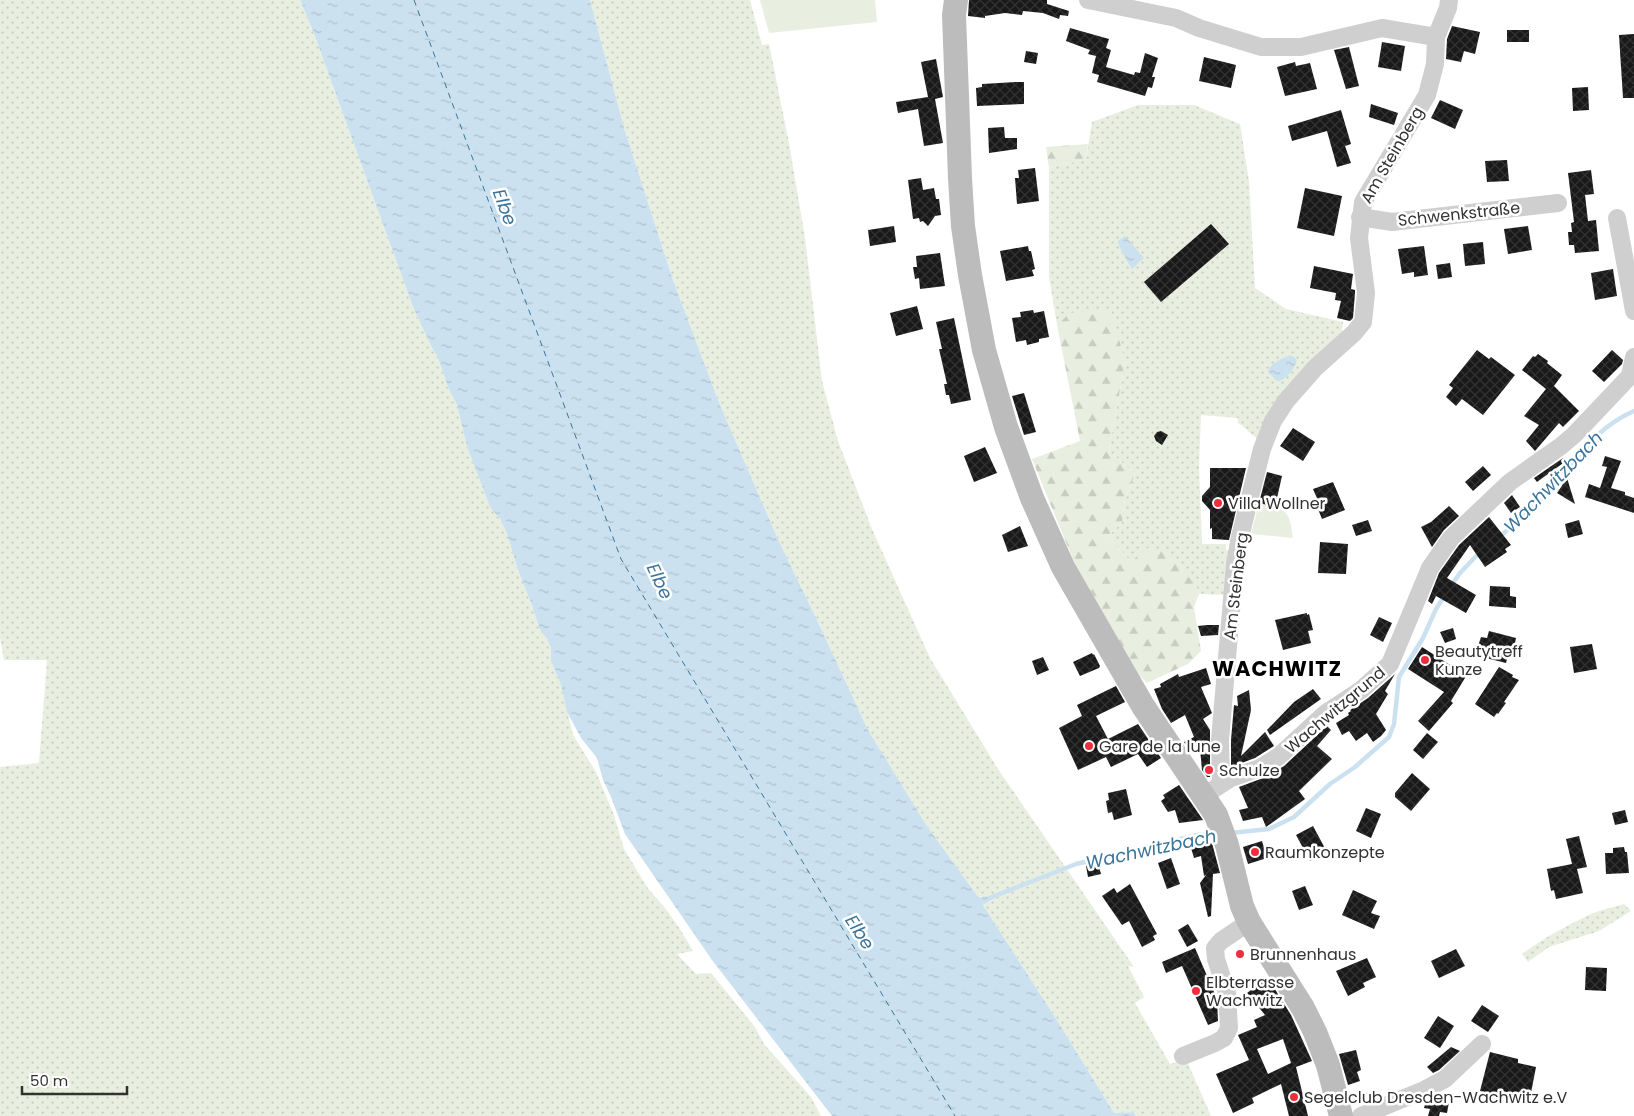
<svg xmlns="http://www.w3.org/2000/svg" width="1634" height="1116" viewBox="0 0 1634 1116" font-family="Poppins,sans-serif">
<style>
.grass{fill:url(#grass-dots)}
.forest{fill:url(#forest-firs)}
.garden{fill:#e8efe0}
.water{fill:url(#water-ripples)}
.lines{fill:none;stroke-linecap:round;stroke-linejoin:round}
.stream{stroke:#cbe1ef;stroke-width:4.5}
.ferry{stroke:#3a759a;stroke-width:1;stroke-dasharray:6 5;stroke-linecap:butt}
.building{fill:url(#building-cross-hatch);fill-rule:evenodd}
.minor{stroke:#cfcfcf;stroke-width:18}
.secondary{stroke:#bcbcbc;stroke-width:24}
.poi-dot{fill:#ef2e3d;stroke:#fff;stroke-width:2}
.labels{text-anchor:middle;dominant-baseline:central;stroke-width:5;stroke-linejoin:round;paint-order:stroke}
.street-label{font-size:16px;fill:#323232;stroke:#fff}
.poi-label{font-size:16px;fill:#323232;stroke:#fff;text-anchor:start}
.water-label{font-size:18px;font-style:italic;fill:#3a759a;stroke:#fff}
.district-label{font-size:21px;font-weight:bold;letter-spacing:1px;fill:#000;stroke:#fff}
</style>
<defs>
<pattern id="grass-dots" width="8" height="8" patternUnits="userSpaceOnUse" patternTransform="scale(1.25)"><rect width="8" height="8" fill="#e8efe0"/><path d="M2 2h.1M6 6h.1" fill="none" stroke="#c7cdc1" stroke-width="1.8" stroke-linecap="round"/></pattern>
<pattern id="forest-firs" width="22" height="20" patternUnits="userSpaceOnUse" patternTransform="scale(1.25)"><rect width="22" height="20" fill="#e8efe0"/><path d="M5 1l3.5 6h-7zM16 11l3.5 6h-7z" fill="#c7cdc1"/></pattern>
<pattern id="water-ripples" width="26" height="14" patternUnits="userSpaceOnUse" patternTransform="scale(1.25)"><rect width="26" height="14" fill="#cbe1ef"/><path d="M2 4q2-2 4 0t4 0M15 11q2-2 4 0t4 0" fill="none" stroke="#afc2cd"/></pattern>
<pattern id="building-cross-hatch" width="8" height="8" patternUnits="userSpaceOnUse" patternTransform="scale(1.25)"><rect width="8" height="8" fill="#191919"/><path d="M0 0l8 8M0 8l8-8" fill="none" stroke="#323232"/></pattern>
</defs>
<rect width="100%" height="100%" fill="#fff"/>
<g class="grass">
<path d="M0 0H300L313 31 413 307 431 346 438 358 449 390 457 405 467 447 490 507 500 519 506 531 519 573 531 603 540 630 547 639 551 648V661L561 685 573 735 596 772 614 815 624 849 647 887 665 908 680 929 693 951 677 954 696 974 711 973 755 1027 764 1044 811 1097 821 1116H0V767L39 763 47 660H4L0 638Z"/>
<path d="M590 0H750L762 45 769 44 789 143 805 238 822 381 838 441 872 529 930 658 998 769 1134 967 1128 966 1144 997 1135 1003 1170 1064 1186 1059 1211 1116H1135L1133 1112 1114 1113 1060 1025 983 905 998 896 997 895 979 898 927 826 868 730 817 620 777 537 720 405 673 280 625 131Z"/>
<path d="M1138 105H1194L1240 124 1249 181 1255 288 1286 309 1343 322 1342 333 1260 440C1251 436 1247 428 1238 423V418L1201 415 1199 465 1202 544H1226V550L1232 551 1227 595 1199 594 1196 586 1131 562 1108 536 1122 522 1125 499 1135 474 1109 451 1125 362 1071 313 1057 325 1049 277V168L1086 159 1092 122Z"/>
<path d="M1624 904 1631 911 1599 931 1549 947 1528 962 1522 954C1541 940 1562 928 1583 918 1595 911 1610 908 1624 904Z"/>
</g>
<g class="forest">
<path d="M1088 144 1086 159 1049 168 1046 147Z"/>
<path d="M1111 309 1125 362 1109 451 1135 474 1125 499 1122 522 1108 536 1131 562 1146 548 1164 551 1181 567 1196 586 1199 594 1194 607 1201 651 1188 664 1147 683 1138 674 1074 562 1032 459 1080 441 1057 325 1070 313Z"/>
</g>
<g class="garden">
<path d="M760 0H875L877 22 769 33Z"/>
<path d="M1259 503C1287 511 1289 508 1293 538L1251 534Z"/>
</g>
<g class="water">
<path d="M300 0H590L625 131 673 280 720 405 777 537 817 620 868 730 927 826 979 898 997 894 998 896 983 905 1060 1025 1114 1113 1134 1112 1135 1116H832L712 960 625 834 611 797 603 780 597 758 581 738 567 712 561 685 551 661V648L547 639 540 630 531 603 519 573 506 531 500 519 490 507 467 447 457 405 449 390 438 358 431 346 413 307 313 31Z"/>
<path d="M1125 236 1144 258 1132 269C1128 263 1119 248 1118 241Z"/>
<path d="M1290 355 1294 357 1297 360C1294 369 1286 381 1277 381L1268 372C1270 363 1282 359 1290 355Z"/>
</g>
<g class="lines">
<g class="stream">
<path d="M1499 537C1519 521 1537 505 1554 487 1582 456 1593 429 1634 411"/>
<path d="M1451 586 1460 573 1480 552"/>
<path d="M1230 833 1269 829 1294 817 1330 784 1355 767 1389 737 1394 724 1399 677 1423 638 1436 609 1445 595"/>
<path d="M992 897 1076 864 1197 835 1215 834"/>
</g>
<path class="ferry" d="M414 0 621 559 955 1116"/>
</g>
<g class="building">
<path d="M969 0H1047V4L1069 11 1068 16 1060 15 1059 19 1043 13 1023 11 1022 15 1005 13 985 16V18L968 16Z"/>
<path d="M1452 26 1480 32 1475 54 1464 51 1461 62 1446 59 1447 39Z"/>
<path d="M1070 28 1109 39 1106 48 1111 50 1106 67 1134 75 1135 72 1140 73 1145 53 1158 58 1152 77H1155L1152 88 1148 87 1145 96 1097 82 1099 75 1092 73 1096 56 1088 54 1090 50 1066 41Z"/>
<rect x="1507" y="30" width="22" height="12"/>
<path d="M1634 34V98H1623L1619 35Z"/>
<path d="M1382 42 1405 46 1401 71 1378 67Z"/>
<path d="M1349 47 1359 86 1346 89 1334 50Z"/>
<path d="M1026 51 1038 53 1036 64 1024 62Z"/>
<path d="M1204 57 1236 65 1231 88 1199 81Z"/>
<path d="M936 59 943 97 935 99 943 143 924 146 918 109 898 113 896 102 928 97 921 62Z"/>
<path d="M1295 62 1296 66 1310 63 1317 89 1285 96 1277 67Z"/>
<path d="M1016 82H1024V104L977 106 976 88 982 87V84Z"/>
<path d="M1588 87 1589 110 1573 111 1572 88Z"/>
<path d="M1440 100 1463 110 1455 129 1431 118Z"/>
<path d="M1371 104 1398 113 1394 125 1369 117Z"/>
<path d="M1341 110 1351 144 1345 146 1351 163 1337 167 1327 131 1292 141 1288 126Z"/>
<path d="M1004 127 1005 138H1017V149L989 153 988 128Z"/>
<path d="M1507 160 1509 181 1487 182 1485 161Z"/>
<path d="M1035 168 1039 201 1017 204 1015 178H1019L1018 170Z"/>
<path d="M1591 170 1594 194 1585 195 1588 221 1596 220 1599 251 1575 253 1574 245H1569L1568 232H1572L1571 223 1574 222 1568 173Z"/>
<path d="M921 178 923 190 934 188 936 199H939L941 215 935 216 928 226 923 221 920 222 919 218 913 219 908 180Z"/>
<path d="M1305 188 1342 196 1334 236 1297 228Z"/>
<path d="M1211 224 1229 244 1161 302 1144 282Z"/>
<path d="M894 226 896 242 870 246 868 230Z"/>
<path d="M1528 226 1532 250 1508 254 1504 229Z"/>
<path d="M1483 242 1485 264 1465 266 1463 244Z"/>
<path d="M1028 246 1029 251H1031L1035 269 1032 270 1034 276 1006 281 1000 251Z"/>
<path d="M1424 246 1428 275 1414 277V272L1402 274 1398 249Z"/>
<path d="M940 253 945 286 920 289 919 278 915 279 913 267H917L916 256Z"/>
<path d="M1450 263 1452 277 1438 279 1436 265Z"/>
<path d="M1314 266 1353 274 1351 289 1355 290V293L1353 318 1350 321 1337 318 1341 301 1335 300 1336 293 1310 288Z"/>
<path d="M1613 269 1617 296 1595 300 1591 273Z"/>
<path d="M917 306 923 329 896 336 890 313Z"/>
<path d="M1033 310 1034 313 1044 311 1049 337 1039 339V342L1027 345 1026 340 1016 342 1012 318 1021 317 1020 312Z"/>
<path d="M954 318 971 400 951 404 949 395H946L944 384H947L939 349H942L936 322Z"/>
<path d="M1477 350 1489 359 1491 357 1515 375 1483 415 1462 399 1456 406 1446 397 1453 388 1449 385Z"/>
<path d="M1612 350 1623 360 1622 364 1604 382 1592 371Z"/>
<path d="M1538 354 1548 361 1547 363 1562 375 1554 386 1579 411 1563 427 1559 423 1535 451 1526 441 1539 425 1524 416 1546 389 1522 370 1533 356 1535 357Z"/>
<path d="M1024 393 1036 432 1024 435 1012 396Z"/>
<path d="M1293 428 1315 442 1303 461 1280 446Z"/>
<path d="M1161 431 1168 435 1162 445 1156 441 1154 436 1157 432Z"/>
<path d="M985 447 997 473 974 482 964 456Z"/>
<path d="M1605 456 1621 461 1611 488 1625 492V495L1634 498V513L1585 497 1589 484 1600 488 1607 467 1602 466Z"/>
<path d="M1563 458 1566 461 1537 482 1534 478Z"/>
<path d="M1483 466 1491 475 1473 491 1465 482Z"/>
<path d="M1210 468H1246L1229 540 1212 539V528L1210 529V510L1202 501V496L1210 487Z"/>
<path d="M1267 472 1282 476 1275 507 1259 503Z"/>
<path d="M1567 478 1575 504 1557 493Z"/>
<path d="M1333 482 1345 510 1322 519 1316 504 1319 503 1313 489Z"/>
<path d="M1512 495 1520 507 1511 513 1504 503Z"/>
<path d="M1449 506 1459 516 1444 530 1432 547 1421 527 1431 522Z"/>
<path d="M1489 517 1511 545 1505 549 1507 552 1485 567 1470 545 1447 578 1476 595 1466 613 1436 596 1432 604 1428 601 1439 573 1459 545Z"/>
<path d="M1368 520 1372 531 1356 536 1352 525Z"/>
<path d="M1579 520 1583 534 1568 538 1565 524Z"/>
<path d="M1020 526 1028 546 1008 552 1002 535Z"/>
<path d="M1320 542 1348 544 1346 574 1318 573Z"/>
<path d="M1490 586 1510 587V596L1516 597V608L1489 606Z"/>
<path d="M1307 613V615L1309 614 1313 630 1308 631 1311 643 1283 650 1275 620Z"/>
<path d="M1379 617 1392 623 1383 642 1370 635Z"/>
<path d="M1207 625H1219L1218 635 1201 636 1198 626Z"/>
<path d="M1453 628 1456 639 1445 643 1440 632Z"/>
<path d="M1489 631 1516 638 1514 648 1510 647 1506 663 1482 657 1484 651 1477 649 1481 637 1487 638Z"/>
<path d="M1592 644 1597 669 1574 673 1570 647Z"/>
<path d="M1422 647 1461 672 1463 669 1468 673 1451 701 1453 703 1429 731 1418 721 1444 692 1408 669Z"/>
<path d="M1092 653 1093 655 1094 654 1100 666 1099 668 1080 676 1073 662Z"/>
<path d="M1043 657 1049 670 1037 675 1032 661Z"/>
<path d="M1499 667 1513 675 1512 677 1519 680 1504 702 1506 703 1498 714 1497 713 1494 717 1475 704Z"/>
<path d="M1206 668 1211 684 1201 687 1212 713 1203 719 1210 730V777H1207L1202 770 1200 749 1191 753 1184 742 1194 737 1185 715 1171 723 1162 709 1154 689 1161 687 1160 684 1178 674 1179 677Z"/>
<path d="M1395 674 1385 691 1388 694 1376 714 1386 730 1381 736 1373 742 1367 733 1356 741 1349 731 1342 735 1336 723 1349 715 1348 713 1351 711 1350 710 1368 698Z"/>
<path d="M1116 686 1125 702 1096 716 1108 739 1138 724 1161 758 1147 767 1138 754 1111 767 1106 757 1078 770 1059 728 1082 716 1077 705Z"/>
<path d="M1313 689 1321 699 1270 735 1267 730 1294 702Z"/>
<path d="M1249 690 1251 710 1241 756 1265 732 1274 746 1255 758 1231 767V740L1234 705 1238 706 1237 696Z"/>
<path d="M1327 726 1331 730 1317 746 1332 759 1299 791 1305 799 1266 827 1262 817 1243 821 1239 810 1248 808 1239 787 1263 778 1284 766Z"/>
<path d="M1427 733 1438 742 1423 759 1413 750Z"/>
<path d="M1412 773 1430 789 1411 811 1395 797V793Z"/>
<path d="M1179 785 1203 820 1179 823 1175 810 1168 812 1161 801 1165 798 1163 795Z"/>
<path d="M1126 789 1132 815 1114 820 1112 812 1108 813 1106 801 1109 800 1108 793Z"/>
<path d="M1366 808 1381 814 1371 838 1356 831Z"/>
<path d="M1625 810 1628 822 1615 825 1612 813Z"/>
<path d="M1313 826 1327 852 1310 861 1296 835Z"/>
<path d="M1579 836 1587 867 1577 869 1583 893 1556 899 1554 890 1551 891 1547 869 1572 864 1566 839Z"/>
<path d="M1262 841 1267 858 1248 864 1243 847Z"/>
<path d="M1212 843 1220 873 1213 874 1211 916 1208 917 1200 883 1206 875 1204 876 1201 856 1194 858 1191 848Z"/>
<path d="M1624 847 1625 852H1627L1629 873 1606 874 1605 853H1613V848Z"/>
<path d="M1171 858 1180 884 1167 889 1158 863Z"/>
<path d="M1098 863 1101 874 1088 877 1086 866Z"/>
<path d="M1130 884 1157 934 1153 936 1155 940 1142 947 1129 921 1122 925 1102 896 1114 888 1117 893Z"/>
<path d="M1305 886 1313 905 1299 910 1292 891Z"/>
<path d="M1353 890 1377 901 1371 913 1380 916 1374 929 1342 915Z"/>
<path d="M1188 924 1198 941 1187 947 1178 930Z"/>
<path d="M1195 948 1217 999 1218 1021 1208 1025 1182 966 1166 973 1162 962Z"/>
<path d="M1456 949 1465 966 1439 978 1431 961Z"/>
<path d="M1367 958 1376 977 1363 983 1365 987 1348 996 1336 971Z"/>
<path d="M1586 967 1607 968 1606 991 1585 990Z"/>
<path d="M1266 978H1268L1291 1015 1312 1061 1296 1067 1308 1116H1289L1281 1084 1252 1098 1254 1103 1233 1113 1216 1074 1249 1060 1238 1035 1257 1027 1254 1020 1265 1015 1247 993ZM1283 1039 1291 1063 1268 1074 1257 1049Z"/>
<path d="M1482 1005 1499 1016 1488 1032 1471 1021Z"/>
<path d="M1438 1016 1454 1026 1440 1048 1424 1038Z"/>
<path d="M1451 1047 1460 1051 1439 1070 1433 1073 1427 1067Z"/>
<path d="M1356 1050 1361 1070 1357 1072 1360 1081 1348 1085 1339 1054Z"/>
<path d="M1490 1052 1518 1059V1063L1536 1067 1530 1098 1505 1093 1504 1097 1480 1091Z"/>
<path d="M1439 1094 1443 1095 1442 1100 1449 1102 1447 1113 1440 1112 1439 1116H1428L1430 1109 1424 1108 1426 1101Z"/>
</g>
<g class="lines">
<g class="minor">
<path d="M1088 0 1176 18 1199 28 1261 47H1301L1382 28 1436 37"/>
<path d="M1360 217 1392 222 1558 203"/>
<path d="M1617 218 1634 311"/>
<path d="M1630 376 1634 357"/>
<path d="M1221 784 1220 740 1235 564 1240 537 1262 449 1273 421 1286 401 1315 368 1354 333 1363 322 1366 293 1359 238 1363 202 1427 95 1435 64 1436 37 1448 8 1449 0"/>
<path d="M1214 789 1231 778 1260 768 1278 757 1326 713 1361 690 1390 664 1430 568 1451 538 1510 482 1561 446 1574 435 1630 376 1634 374"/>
<path d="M1183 1056 1215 1043 1224 1038 1229 1028 1227 993 1216 959 1215 948 1221 941 1249 922"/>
<path d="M1361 1116 1424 1090 1445 1079 1482 1044"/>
</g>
<path class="secondary" d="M956 0 954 15 960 178 963 226 970 275 984 350 1006 427 1032 498 1063 567 1143 706 1216 815 1227 845 1242 906 1249 922 1303 1008 1315 1032 1328 1065 1341 1116"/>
</g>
<g class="poi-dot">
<circle cx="1218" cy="503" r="5"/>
<circle cx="1425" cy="660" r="5"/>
<circle cx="1089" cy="746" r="5"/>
<circle cx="1209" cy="770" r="5"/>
<circle cx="1255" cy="852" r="5"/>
<circle cx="1240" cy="954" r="5"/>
<circle cx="1196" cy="991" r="5"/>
<circle cx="1294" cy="1097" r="5"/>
</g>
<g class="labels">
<g class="street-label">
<text transform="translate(1392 155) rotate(-60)">Am Steinberg</text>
<text transform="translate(1459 214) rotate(-6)">Schwenkstraße</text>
<text transform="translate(1236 586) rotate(-83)">Am Steinberg</text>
<text transform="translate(1335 710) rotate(-40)">Wachwitzgrund</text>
</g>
<g class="poi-label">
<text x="1228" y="503">Villa Wollner</text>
<text x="1435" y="651">Beautytreff<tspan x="1435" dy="18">Kunze</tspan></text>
<text x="1099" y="746">Gare de la lune</text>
<text x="1219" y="770">Schulze</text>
<text x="1265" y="852">Raumkonzepte</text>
<text x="1250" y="954">Brunnenhaus</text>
<text x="1206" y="982">Elbterrasse<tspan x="1206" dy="18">Wachwitz</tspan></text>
<text x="1304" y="1097">Segelclub Dresden-Wachwitz e.V</text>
</g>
<g class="water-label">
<text transform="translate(505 207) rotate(70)">Elbe</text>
<text transform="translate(1553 482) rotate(-46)">Wachwitzbach</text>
<text transform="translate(660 581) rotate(65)">Elbe</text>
<text transform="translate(1151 849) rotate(-12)">Wachwitzbach</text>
<text transform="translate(860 932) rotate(57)">Elbe</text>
</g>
<g class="district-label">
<text x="1277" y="668">WACHWITZ</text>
</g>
</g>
<path d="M22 1086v8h105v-8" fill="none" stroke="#323232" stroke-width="2.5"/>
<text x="30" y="1086" font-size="15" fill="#323232" stroke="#ffffff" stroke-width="4" paint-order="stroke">50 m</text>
</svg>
